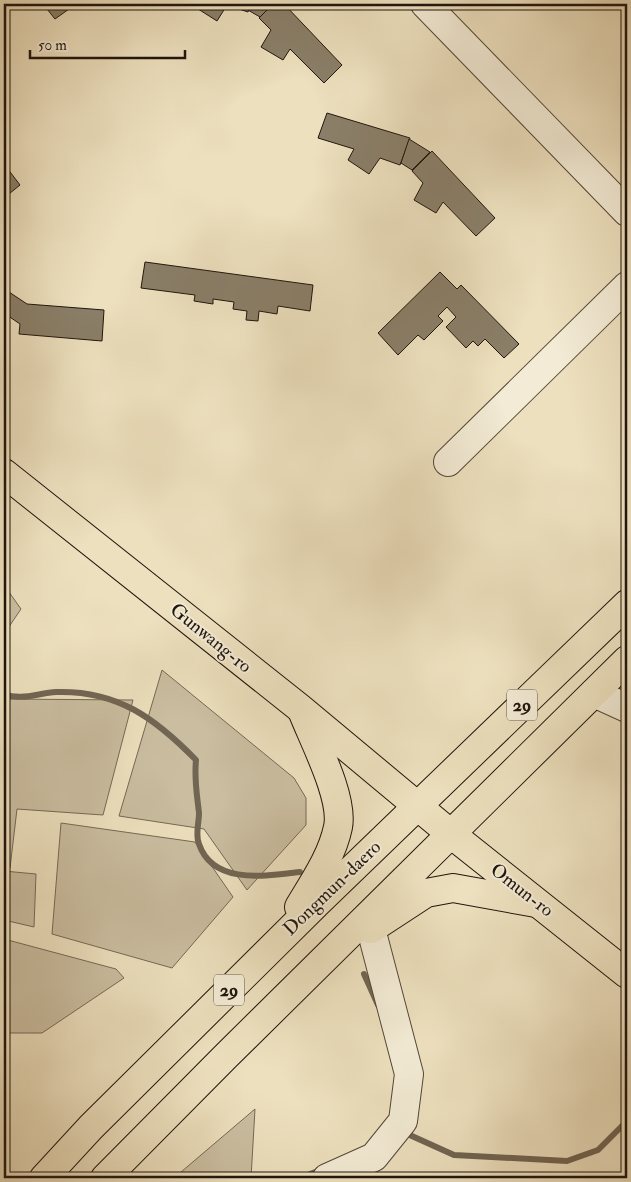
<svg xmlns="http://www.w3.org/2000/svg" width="631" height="1182" viewBox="0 0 631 1182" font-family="'IM FELL Double Pica',serif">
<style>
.green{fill:#cabda0;stroke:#746956}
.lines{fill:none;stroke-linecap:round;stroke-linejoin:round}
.stream{stroke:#716553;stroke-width:6}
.building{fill:#8a7f69;stroke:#1f150d}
.minor-casing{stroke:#524839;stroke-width:30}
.major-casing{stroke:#1f150d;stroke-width:30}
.minor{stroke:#f3ebd5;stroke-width:28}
.major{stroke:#ede0be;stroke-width:28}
.labels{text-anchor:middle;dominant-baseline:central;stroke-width:4;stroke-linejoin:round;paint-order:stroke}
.shield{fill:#f3ebd5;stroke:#5f5549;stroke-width:1}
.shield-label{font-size:18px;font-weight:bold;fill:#1f150d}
.street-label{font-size:19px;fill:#1f150d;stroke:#f3ebd5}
</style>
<rect width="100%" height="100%" fill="#ede0be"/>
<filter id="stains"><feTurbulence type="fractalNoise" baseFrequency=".004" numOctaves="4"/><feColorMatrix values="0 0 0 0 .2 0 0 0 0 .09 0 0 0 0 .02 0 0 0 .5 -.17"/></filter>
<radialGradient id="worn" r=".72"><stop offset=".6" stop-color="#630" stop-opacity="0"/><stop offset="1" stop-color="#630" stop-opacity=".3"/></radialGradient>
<g class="green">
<path d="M4 585 21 609 4 634Z"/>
<path d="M162 670 294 778 306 798V825L247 890 204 829 119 816Z"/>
<path d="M4 699 133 700 103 815 17 809 10 868 4 867Z"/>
<path d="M61 823 195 842 233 897 172 968 52 934Z"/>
<path d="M4 871 36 874 34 927 4 920Z"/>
<path d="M4 939 116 969 124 978 42 1033H4Z"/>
<path d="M255 1109 251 1178H174Z"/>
</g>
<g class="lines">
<g class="stream">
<path d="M4 694C21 701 38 693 56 692 117 690 155 718 196 760 194 780 197 794 199 813 199 823 195 835 199 844 213 885 265 876 300 872"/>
<path d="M364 974 378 1005"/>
<path d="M403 1132 454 1155 567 1161 598 1150 627 1121"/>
<path d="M300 1178 323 1169"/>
</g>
</g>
<g class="building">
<path d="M43 4H76L55 19Z"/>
<path d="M197 4H251L248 12 227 5 217 21 195 7Z"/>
<path d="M251 4H273L260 17 248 10Z"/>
<path d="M273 4H284L342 65 324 83 290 49 283 60 261 47 271 30 259 18Z"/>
<path d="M327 113 410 138 400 165 380 158 369 174 348 160 354 149 318 138Z"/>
<path d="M409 139 430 152 412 170 401 163Z"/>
<path d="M432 151 495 218 476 236 443 202 436 213 414 200 423 183 412 171Z"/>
<path d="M4 164 20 185 4 198Z"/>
<path d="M145 262 313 285 310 311 278 306 277 314 259 311 258 321 246 320 247 311 233 309 234 302 213 299V304L194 301 195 295 141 288Z"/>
<path d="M440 272 457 289 461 285 519 344 504 358 485 339 478 346 473 341 466 348 446 327 456 317 447 307 438 316 443 321 424 340 418 335 398 355 378 333Z"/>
<path d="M4 285 9 292 27 304 104 310 102 341 19 334 20 324 4 313Z"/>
</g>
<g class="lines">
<g class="minor-casing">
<g id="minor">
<path d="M425 4 627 212"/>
<path d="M448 462 627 286"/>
<path d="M594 693 627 708"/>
<path d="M327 1178 374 1157 403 1121 409 1074 371 929"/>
</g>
</g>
<g class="major-casing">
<g id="major">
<path d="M4 473 301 709 451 834 627 974"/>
<path d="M299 907C314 882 332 856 338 827 344 798 314 741 303 713"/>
<path d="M371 929 426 893 453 888 536 903"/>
<path d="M44 1178 91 1127 318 902 627 604"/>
<path d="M105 1178 226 1056 627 660"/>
</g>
</g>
<use href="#minor" class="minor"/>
<use href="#major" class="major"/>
</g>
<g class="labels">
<g class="shield">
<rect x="507" y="689.5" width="30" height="31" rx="4"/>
<rect x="214" y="974.5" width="30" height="31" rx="4"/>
</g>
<g class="shield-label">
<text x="522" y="705">29</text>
<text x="229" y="990">29</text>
</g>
<g class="street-label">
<text transform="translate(211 638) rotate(39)">Gunwang-ro</text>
<text transform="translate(332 888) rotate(-44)">Dongmun-daero</text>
<text transform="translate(522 890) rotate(38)">Omun-ro</text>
</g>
</g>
<rect width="631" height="1182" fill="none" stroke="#ede0be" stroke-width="20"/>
<rect x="5" y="5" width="621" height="1172" fill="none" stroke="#1f150d" stroke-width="2.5"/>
<rect x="10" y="10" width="611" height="1162" fill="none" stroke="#1f150d"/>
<path d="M30 50v8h155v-8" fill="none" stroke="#1f150d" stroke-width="2.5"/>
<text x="38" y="50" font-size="15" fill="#1f150d" stroke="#f3ebd5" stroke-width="4" paint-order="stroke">50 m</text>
<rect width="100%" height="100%" filter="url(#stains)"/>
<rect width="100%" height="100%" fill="url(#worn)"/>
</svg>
